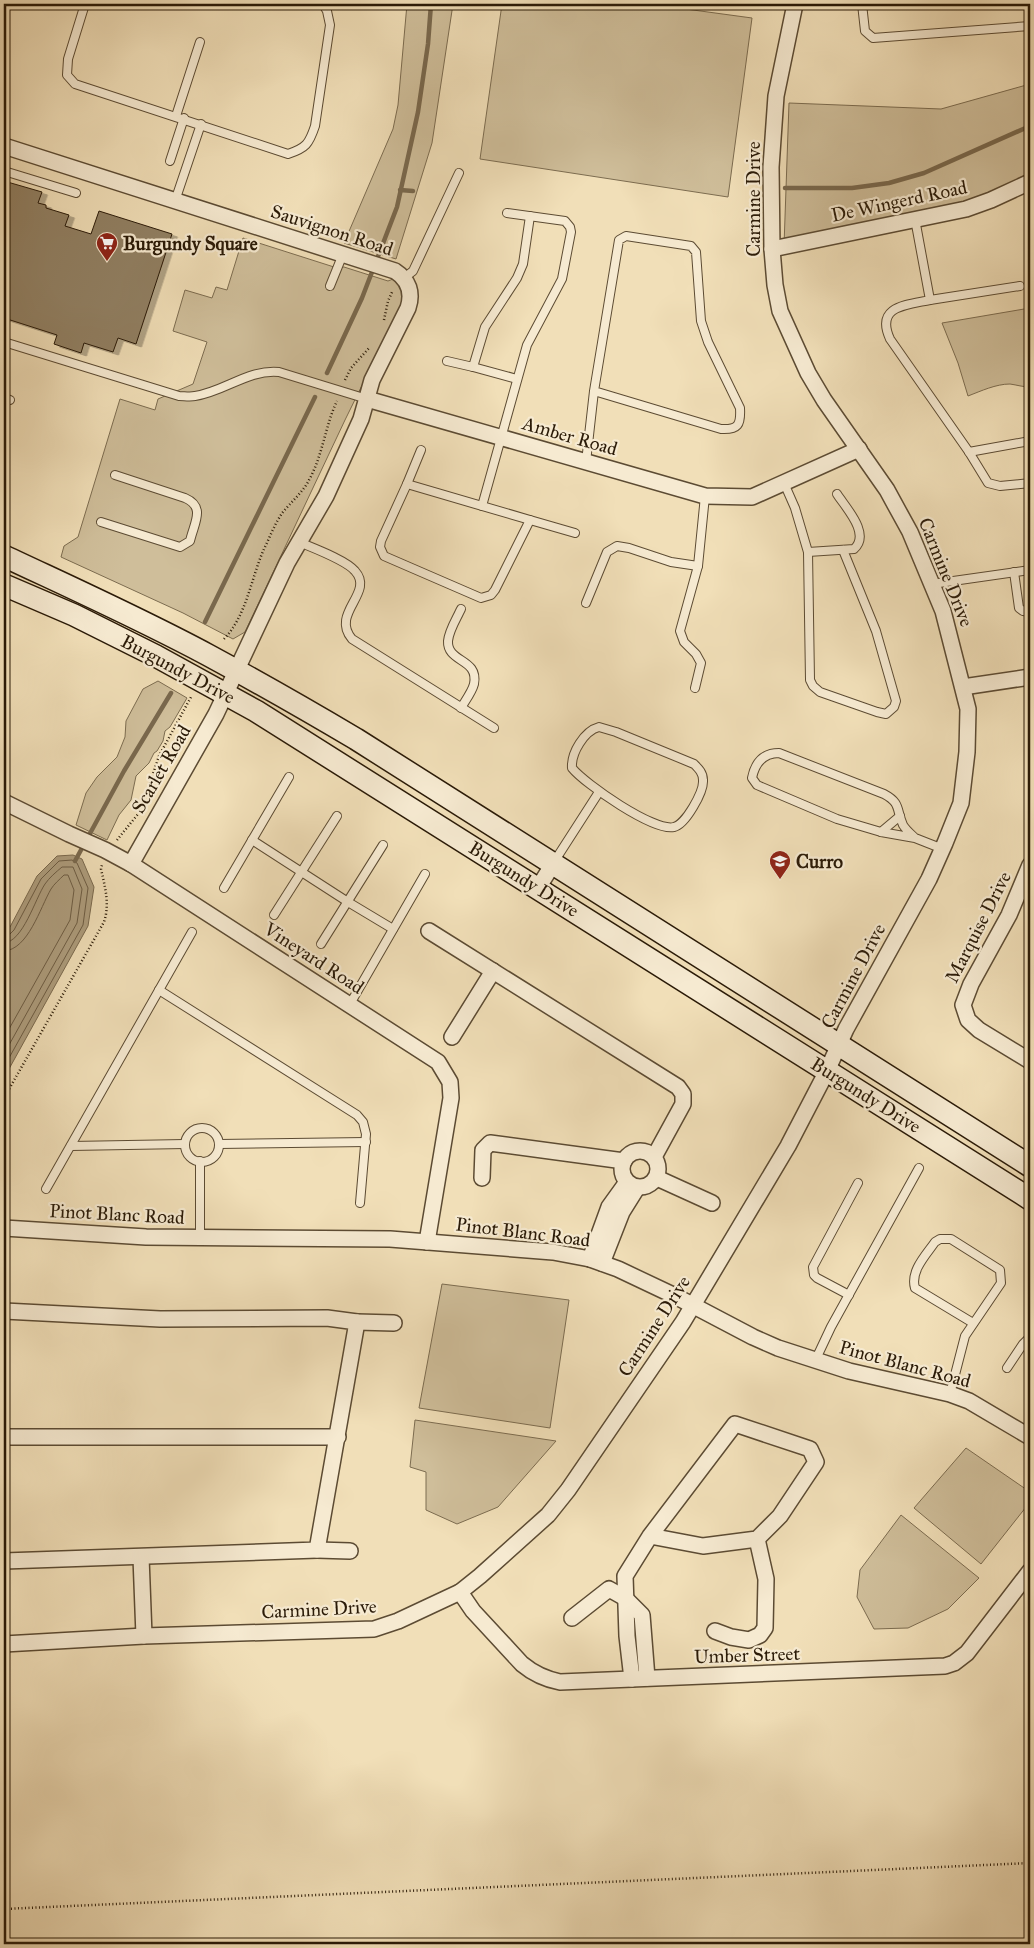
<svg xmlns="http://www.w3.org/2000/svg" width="1034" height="1948" viewBox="0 0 1034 1948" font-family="'IM FELL Great Primer',serif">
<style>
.green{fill:#cfbe9a;stroke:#7c6c50}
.water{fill:#ad9c7c;stroke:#79684d}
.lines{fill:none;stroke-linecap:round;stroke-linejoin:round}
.shore{stroke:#6c5b42;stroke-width:1}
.stream{stroke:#79684d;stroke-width:4.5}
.building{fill:#918063;stroke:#2a1a07;filter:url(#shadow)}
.lane-casing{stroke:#5c4b33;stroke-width:10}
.street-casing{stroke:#5c4b33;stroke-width:18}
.secondary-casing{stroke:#2a1a07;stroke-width:24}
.path{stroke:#2a1a07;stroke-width:2.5;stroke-dasharray:1 2.5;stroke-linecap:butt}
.lane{stroke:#f6ead1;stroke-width:8}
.street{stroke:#f6ead1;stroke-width:15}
.secondary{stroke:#f6ead1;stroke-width:21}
.labels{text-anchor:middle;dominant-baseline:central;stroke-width:4.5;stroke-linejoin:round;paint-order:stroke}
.street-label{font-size:19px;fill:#2a1a07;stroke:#f6ead1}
.poi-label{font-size:19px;font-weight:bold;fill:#2a1a07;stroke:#f6ead1;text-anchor:start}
</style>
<defs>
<filter id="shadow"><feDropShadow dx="5.5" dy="3" stdDeviation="0" flood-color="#0004"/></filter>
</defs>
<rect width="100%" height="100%" fill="#f1dfb8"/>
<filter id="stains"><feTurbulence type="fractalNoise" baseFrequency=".004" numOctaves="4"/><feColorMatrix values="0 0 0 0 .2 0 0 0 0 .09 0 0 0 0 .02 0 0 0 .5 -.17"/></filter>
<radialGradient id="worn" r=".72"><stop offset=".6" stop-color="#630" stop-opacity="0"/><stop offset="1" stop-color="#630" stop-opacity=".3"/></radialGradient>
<g class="green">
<path d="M407 4H453L432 143 396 259 344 243 393 129 398 105Z"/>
<path d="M502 4H649L752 18 728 197 480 159Z"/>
<path d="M1030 84V182L991 200 784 246 789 103 941 109Z"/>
<path d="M243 238 334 267H344L388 281 393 279C402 285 404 293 402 304L345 420 245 632 233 639 183 613 61 557 64 546 78 537 120 399 155 410 158 399 193 384 207 342 173 331 185 290 212 298 216 287 227 290Z"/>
<path d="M1030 308V387C1023 387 1017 385 1010 384 996 384 981 391 968 396L958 363 942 323Z"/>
<path d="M158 681 187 698 170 727 165 731 163 741 157 751 154 753 149 763 136 776 131 800 119 815 107 840 76 825 86 793 97 777 117 757 125 737 126 721 143 689Z"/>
<path d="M442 1284 569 1300 550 1428 419 1408Z"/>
<path d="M415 1420 556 1441 498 1507 457 1524 426 1510V1472L410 1467Z"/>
<path d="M966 1448 1030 1492V1502L981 1564 914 1508Z"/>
<path d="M901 1515 979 1578 948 1609 908 1628 874 1629 857 1597 860 1570Z"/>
</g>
<path class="water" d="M73 855 82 859 94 887 88 926 4 1078V934L10 927 37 876 57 856Z"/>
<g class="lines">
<g class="shore">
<path d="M4 937 8 936 14 930 41 879 59 861 72 860 77 863 88 888 83 925 4 1067"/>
<path d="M4 943C23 942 35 899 45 884 49 878 56 872 62 867H73L82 889 77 923 4 1054"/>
<path d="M4 951C28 950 40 908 51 889 54 884 60 879 64 875H68L74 890 70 920 4 1038"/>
</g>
<g class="stream">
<path d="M785 188H852L889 183 924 173 1030 126"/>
<path d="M400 190 413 191"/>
<path d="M327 373 362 298 397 207 418 112 428 44 431 4"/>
<path d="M205 622 315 397"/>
<path d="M75 861 124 771 171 693"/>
</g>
</g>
<path class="building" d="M4 181 42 192 38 203 46 205V208L69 215 65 226 91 234 99 211 172 234 136 344 118 338 113 352 84 343 81 353 54 344 57 335 4 318Z"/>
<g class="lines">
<g class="lane-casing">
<g id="lane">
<path d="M85 4 68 59 67 75 75 84 288 154C306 148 309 144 315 126L330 25 327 11 323 4"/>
<path d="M862 4 865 31 873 38 1030 26"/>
<path d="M176 116 200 42"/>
<path d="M170 161 184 118"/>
<path d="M4 171 76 193"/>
<path d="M175 201 201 124"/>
<path d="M915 219 930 300C906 305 875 306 890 339L969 452 988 483 1000 486 1030 483"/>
<path d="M404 278 413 271 459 173"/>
<path d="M330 286 343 254"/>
<path d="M930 300 1020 286"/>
<path d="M4 342 179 396C184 396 190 397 195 396 224 392 248 369 279 372L367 399"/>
<path d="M447 361 473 367 485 327 517 278 523 264 530 216"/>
<path d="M473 367 517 379"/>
<path d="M4 398 10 400"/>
<path d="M969 452 1030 441"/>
<path d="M586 462 594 391 619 240 626 236 691 246 696 252 701 321 708 342 740 408C741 425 738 430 721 429L594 391"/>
<path d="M784 483 795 508 808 552 810 680 813 686 820 692 877 712 886 714 894 707 896 701 876 631 843 550"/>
<path d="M407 484 530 520 495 590 491 595 481 598 384 556 380 547 381 541Z"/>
<path d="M407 484 421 450"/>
<path d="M482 506 527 345 562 279 571 232 570 227 565 221 507 213"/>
<path d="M530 520 575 533"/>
<path d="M101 522 180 547 190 541C194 523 206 507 185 498L115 475"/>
<path d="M299 542C313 548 346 560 355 571 375 593 330 613 352 639L494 728"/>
<path d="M808 552 854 549C871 534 846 508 837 494"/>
<path d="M1014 572 1019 608 1023 611 1030 612"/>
<path d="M932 584 1030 570"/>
<path d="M586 603 607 552 617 546 629 548 671 562 698 566"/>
<path d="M695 688 701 663 696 654 684 642 680 631 698 566 705 496"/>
<path d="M461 708C465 701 472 692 474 684 479 658 447 663 448 641 449 630 457 618 461 609"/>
<path d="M599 727 616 732 694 764C699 769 703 773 703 780 704 792 685 825 674 827 654 832 585 784 572 768 571 753 584 731 599 727Z"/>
<path d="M881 832 900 816"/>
<path d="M915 838C911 834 906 830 903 825 896 809 901 803 884 794L779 753C763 753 755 763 752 778L757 785 837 819 881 832 915 838 943 849"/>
<path d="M252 840 348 902 393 929"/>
<path d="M554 862 599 792"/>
<path d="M224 888 289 777"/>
<path d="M274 915 337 816"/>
<path d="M321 944 383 845"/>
<path d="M159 990 357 1115 363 1122 366 1134 360 1203"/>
<path d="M350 1004 425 874"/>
<circle cx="202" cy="1145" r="17"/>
<path d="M219 1144 366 1142"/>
<path d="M71 1146 185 1144"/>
<path d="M200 1161V1238"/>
<path d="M46 1189 192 932"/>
<path d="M849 1295 817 1278 814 1275 813 1267 858 1183"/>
<path d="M815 1361 831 1327 919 1168"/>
<path d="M1007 1368 1023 1344 1030 1337"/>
<path d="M950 1394 965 1336 1001 1283 1000 1270 951 1239H940L935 1242C926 1255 910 1271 915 1288L973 1323"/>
</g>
</g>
<g class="street-casing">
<g id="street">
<path d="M4 146 395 271C409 280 413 293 408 308L372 380 361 419 326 496 287 563 216 714 131 864"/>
<path d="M772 249 966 209 991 200 1030 182"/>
<path d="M367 399 705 496 752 497 859 449"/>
<path d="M963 687 1030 677"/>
<path d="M4 802 69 834 105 850 131 864 438 1062 450 1082 451 1098 427 1242"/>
<path d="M1030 865 1009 915 971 984 963 1005 968 1020 979 1030 1030 1061"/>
<path d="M538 888 553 864"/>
<path d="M429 931 678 1087 683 1094V1104L654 1157"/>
<path d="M452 1037 493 971"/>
<circle cx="640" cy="1169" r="18"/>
<path d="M482 1178 483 1150 490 1143 624 1161"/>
<path d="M657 1178 712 1203"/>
<path d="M4 1228 146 1237 390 1239 553 1252 590 1259 618 1269 675 1296 753 1337 778 1348 849 1371 950 1394 969 1401 1030 1437"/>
<path d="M590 1259 609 1207 627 1182"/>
<path d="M602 1263 622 1212 637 1188"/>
<path d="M4 1311 160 1319 327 1318 357 1322 317 1550 4 1561"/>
<path d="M357 1322 394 1323"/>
<path d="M4 1437H338"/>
<path d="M317 1550 350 1551"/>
<path d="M141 1557 144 1636"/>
<path d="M460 1592 473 1611 522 1664C534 1674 545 1679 560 1682L945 1666 954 1663 967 1653 1030 1571"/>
<path d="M572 1618 609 1589 625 1598 642 1615 647 1678"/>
<path d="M715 1631 731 1637 749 1640 760 1635 765 1628 766 1579 757 1539"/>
<path d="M4 1644 144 1636 374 1629 398 1621 460 1592 480 1576 548 1515 568 1490 683 1322 788 1146 827 1071 846 1029 929 879 945 843 961 803 967 752 968 709 943 611 910 532 899 512 887 490 824 400 808 373 780 311 775 285 772 249 771 167 776 96 795 4"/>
<path d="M632 1679 627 1636 625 1576 650 1536 735 1424 810 1449 816 1462 780 1516 757 1539 703 1546 650 1536"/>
</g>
</g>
<g class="secondary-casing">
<g id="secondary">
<path d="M4 556C72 588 141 619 208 655 258 682 307 710 356 739L1030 1166"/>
<path d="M4 585 74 615 156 656 256 711 1030 1199"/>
</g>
</g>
<g class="path">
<path d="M384 320 388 301 393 290"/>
<path d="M345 380 351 368 370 347"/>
<path d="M224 639C247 615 251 578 264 549 270 537 275 523 283 512 292 501 303 492 309 480 323 455 325 426 337 401"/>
<path d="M117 840 138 814 147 792 159 756 191 697 190 695"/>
<path d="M4 1098 104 922C110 904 105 887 101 869L102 865"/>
<path d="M4 1909 1030 1863"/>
</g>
<use href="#lane" class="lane"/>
<use href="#street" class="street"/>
<use href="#secondary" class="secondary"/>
</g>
<defs>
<g id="supermarket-pin" transform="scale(1.125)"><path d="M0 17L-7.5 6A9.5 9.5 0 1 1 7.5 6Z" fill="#8f2418" stroke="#f6ead1"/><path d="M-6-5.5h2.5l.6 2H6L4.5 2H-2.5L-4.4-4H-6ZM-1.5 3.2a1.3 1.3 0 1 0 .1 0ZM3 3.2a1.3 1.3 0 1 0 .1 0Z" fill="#fff"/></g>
<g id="school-pin" transform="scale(1.125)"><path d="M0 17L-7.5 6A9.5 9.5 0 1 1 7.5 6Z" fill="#8f2418" stroke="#f6ead1"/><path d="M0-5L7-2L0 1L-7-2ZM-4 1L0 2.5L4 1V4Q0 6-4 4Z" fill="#fff"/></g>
</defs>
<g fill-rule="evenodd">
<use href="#supermarket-pin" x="107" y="243"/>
<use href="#school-pin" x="780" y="861"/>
</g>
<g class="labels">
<g class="street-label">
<text transform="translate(753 199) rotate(-90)">Carmine Drive</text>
<text transform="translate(899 201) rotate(-12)">De Wingerd Road</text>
<text transform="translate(332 230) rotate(18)">Sauvignon Road</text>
<text transform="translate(570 436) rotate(16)">Amber Road</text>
<text transform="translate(946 572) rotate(68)">Carmine Drive</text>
<text transform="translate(178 669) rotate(28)">Burgundy Drive</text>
<text transform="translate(161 769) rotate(-60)">Scarlet Road</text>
<text transform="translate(524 879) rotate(32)">Burgundy Drive</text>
<text transform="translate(978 927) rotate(-63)">Marquise Drive</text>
<text transform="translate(314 958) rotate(33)">Vineyard Road</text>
<text transform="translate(853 976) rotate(-62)">Carmine Drive</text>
<text transform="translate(866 1095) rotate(32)">Burgundy Drive</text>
<text transform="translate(117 1214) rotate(3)">Pinot Blanc Road</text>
<text transform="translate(523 1232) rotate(7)">Pinot Blanc Road</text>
<text transform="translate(654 1326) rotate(-57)">Carmine Drive</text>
<text transform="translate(905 1364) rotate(15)">Pinot Blanc Road</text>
<text transform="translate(319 1609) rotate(-3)">Carmine Drive</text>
<text transform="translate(747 1655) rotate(-2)">Umber Street</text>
</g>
<g class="poi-label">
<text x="123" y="243">Burgundy Square</text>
<text x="796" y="861">Curro</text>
</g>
</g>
<rect width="1034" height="1948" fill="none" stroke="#f1dfb8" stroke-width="20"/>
<rect x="5" y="5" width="1024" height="1938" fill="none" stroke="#2a1a07" stroke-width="2.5"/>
<rect x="10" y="10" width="1014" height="1928" fill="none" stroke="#2a1a07"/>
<rect width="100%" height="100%" filter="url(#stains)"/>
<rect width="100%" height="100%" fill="url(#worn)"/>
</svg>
